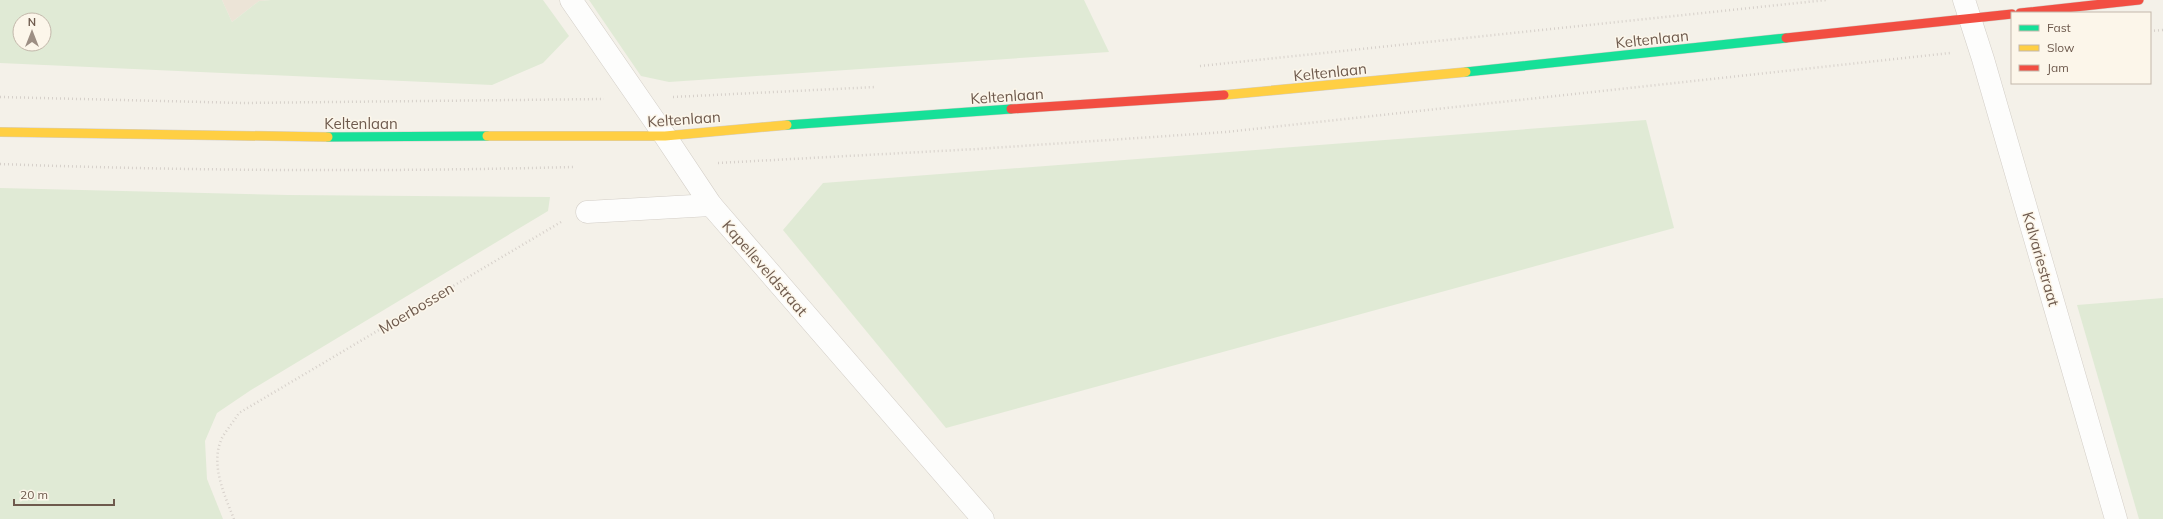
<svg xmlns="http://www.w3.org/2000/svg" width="2163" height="519" viewBox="0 0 2163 519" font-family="Mulish,sans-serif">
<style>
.residential{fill:#ece4d7}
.green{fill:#e0ead5;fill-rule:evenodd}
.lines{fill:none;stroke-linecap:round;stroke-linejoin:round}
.street-casing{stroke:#d3cec7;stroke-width:23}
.fast-casing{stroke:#d3cdc6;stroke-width:10}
.slow-casing{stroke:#d3cdc6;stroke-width:10}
.jam-casing{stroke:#d3cdc6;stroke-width:10}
.path{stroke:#d6d0ca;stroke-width:2.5;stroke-dasharray:1 3;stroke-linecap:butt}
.street{stroke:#fdfdfc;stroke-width:22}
.fast{stroke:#16e098;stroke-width:9}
.slow{stroke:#ffcf43;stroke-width:9}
.jam{stroke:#f24e42;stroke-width:9}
.labels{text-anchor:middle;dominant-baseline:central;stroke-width:3;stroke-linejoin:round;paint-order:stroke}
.street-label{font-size:15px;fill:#6e5a4d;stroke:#fcf6ea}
</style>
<rect width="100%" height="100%" fill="#f4f1e9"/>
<path class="residential" d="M222 0H271L259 1 232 22Z"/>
<g class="green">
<path d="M0 0H222L232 22 259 1 271 0H543L569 36 543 63 492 85 0 63ZM20 20H44V44H20Z"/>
<path d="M589 0H1084L1109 52 669 82 641 76Z"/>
<path d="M1646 120 1674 228 946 428 783 230 823 183Z"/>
<path d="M0 188 288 195 550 197 548 211 251 390 217 413 205 441 207 479 223 519H0Z"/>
<path d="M2163 298V519H2139L2077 305Z"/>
</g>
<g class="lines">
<g class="street-casing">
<g id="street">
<path d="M571 0 665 136 711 205 983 519"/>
<path d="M1964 0 1983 59 2116 519"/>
<path d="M587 212 711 205"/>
</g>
</g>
<g class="fast-casing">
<g id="fast">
<path d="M1466 72 1786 38"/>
<path d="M787 125 1011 109"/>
<path d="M328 137 487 136"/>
</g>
</g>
<g class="slow-casing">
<g id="slow">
<path d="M1224 95 1466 72"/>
<path d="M0 132 328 137"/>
<path d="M487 136H665L787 125"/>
</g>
</g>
<g class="jam-casing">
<g id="jam">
<path d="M2020 13 2139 0"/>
<path d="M1786 38 2012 14"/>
<path d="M1011 109 1224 95"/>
</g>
</g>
<g class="path">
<path d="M2150 31 2163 30"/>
<path d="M1200 66 1826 0"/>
<path d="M0 97 243 103 604 99"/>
<path d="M673 97 876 87"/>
<path d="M718 163 977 149 1226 132 1950 53"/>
<path d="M0 164C191 171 382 172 573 167"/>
<path d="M234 519C224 494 209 462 223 436 228 428 234 421 239 413L561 222"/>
</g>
<use href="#street" class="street"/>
<use href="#fast" class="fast"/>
<use href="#slow" class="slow"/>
<use href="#jam" class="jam"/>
</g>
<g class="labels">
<g class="street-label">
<text transform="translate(1652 39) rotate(-6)">Keltenlaan</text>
<text transform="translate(1330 72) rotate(-6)">Keltenlaan</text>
<text transform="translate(1007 96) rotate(-4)">Keltenlaan</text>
<text transform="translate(684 119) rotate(-4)">Keltenlaan</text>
<text x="361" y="123">Keltenlaan</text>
<text transform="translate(2041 259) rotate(74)">Kalvariestraat</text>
<text transform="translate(765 268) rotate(49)">Kapelleveldstraat</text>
<text transform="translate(416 308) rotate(-31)">Moerbossen</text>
</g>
</g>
<rect x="2011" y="12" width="140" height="72" fill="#fcf6ea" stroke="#c3b8ab"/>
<rect x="2019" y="25" width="20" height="6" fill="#16e098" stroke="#c3b8ab"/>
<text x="2047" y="32" font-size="12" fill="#6e5a4d">Fast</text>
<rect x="2019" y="45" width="20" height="6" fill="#ffcf43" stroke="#c3b8ab"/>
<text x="2047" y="52" font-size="12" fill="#6e5a4d">Slow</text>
<rect x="2019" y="65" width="20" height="6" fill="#f24e42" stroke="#c3b8ab"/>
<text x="2047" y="72" font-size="12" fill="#6e5a4d">Jam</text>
<g transform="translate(32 32)"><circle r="19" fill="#fcf6ea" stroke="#c3b8ab"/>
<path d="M0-3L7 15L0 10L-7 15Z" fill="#9d8f84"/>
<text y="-6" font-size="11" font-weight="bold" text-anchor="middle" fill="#6e5a4d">N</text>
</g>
<path d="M14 499v6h100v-6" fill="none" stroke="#6e5a4d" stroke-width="2"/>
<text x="20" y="499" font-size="12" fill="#6e5a4d" stroke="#fcf6ea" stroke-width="3" paint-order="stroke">20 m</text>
</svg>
